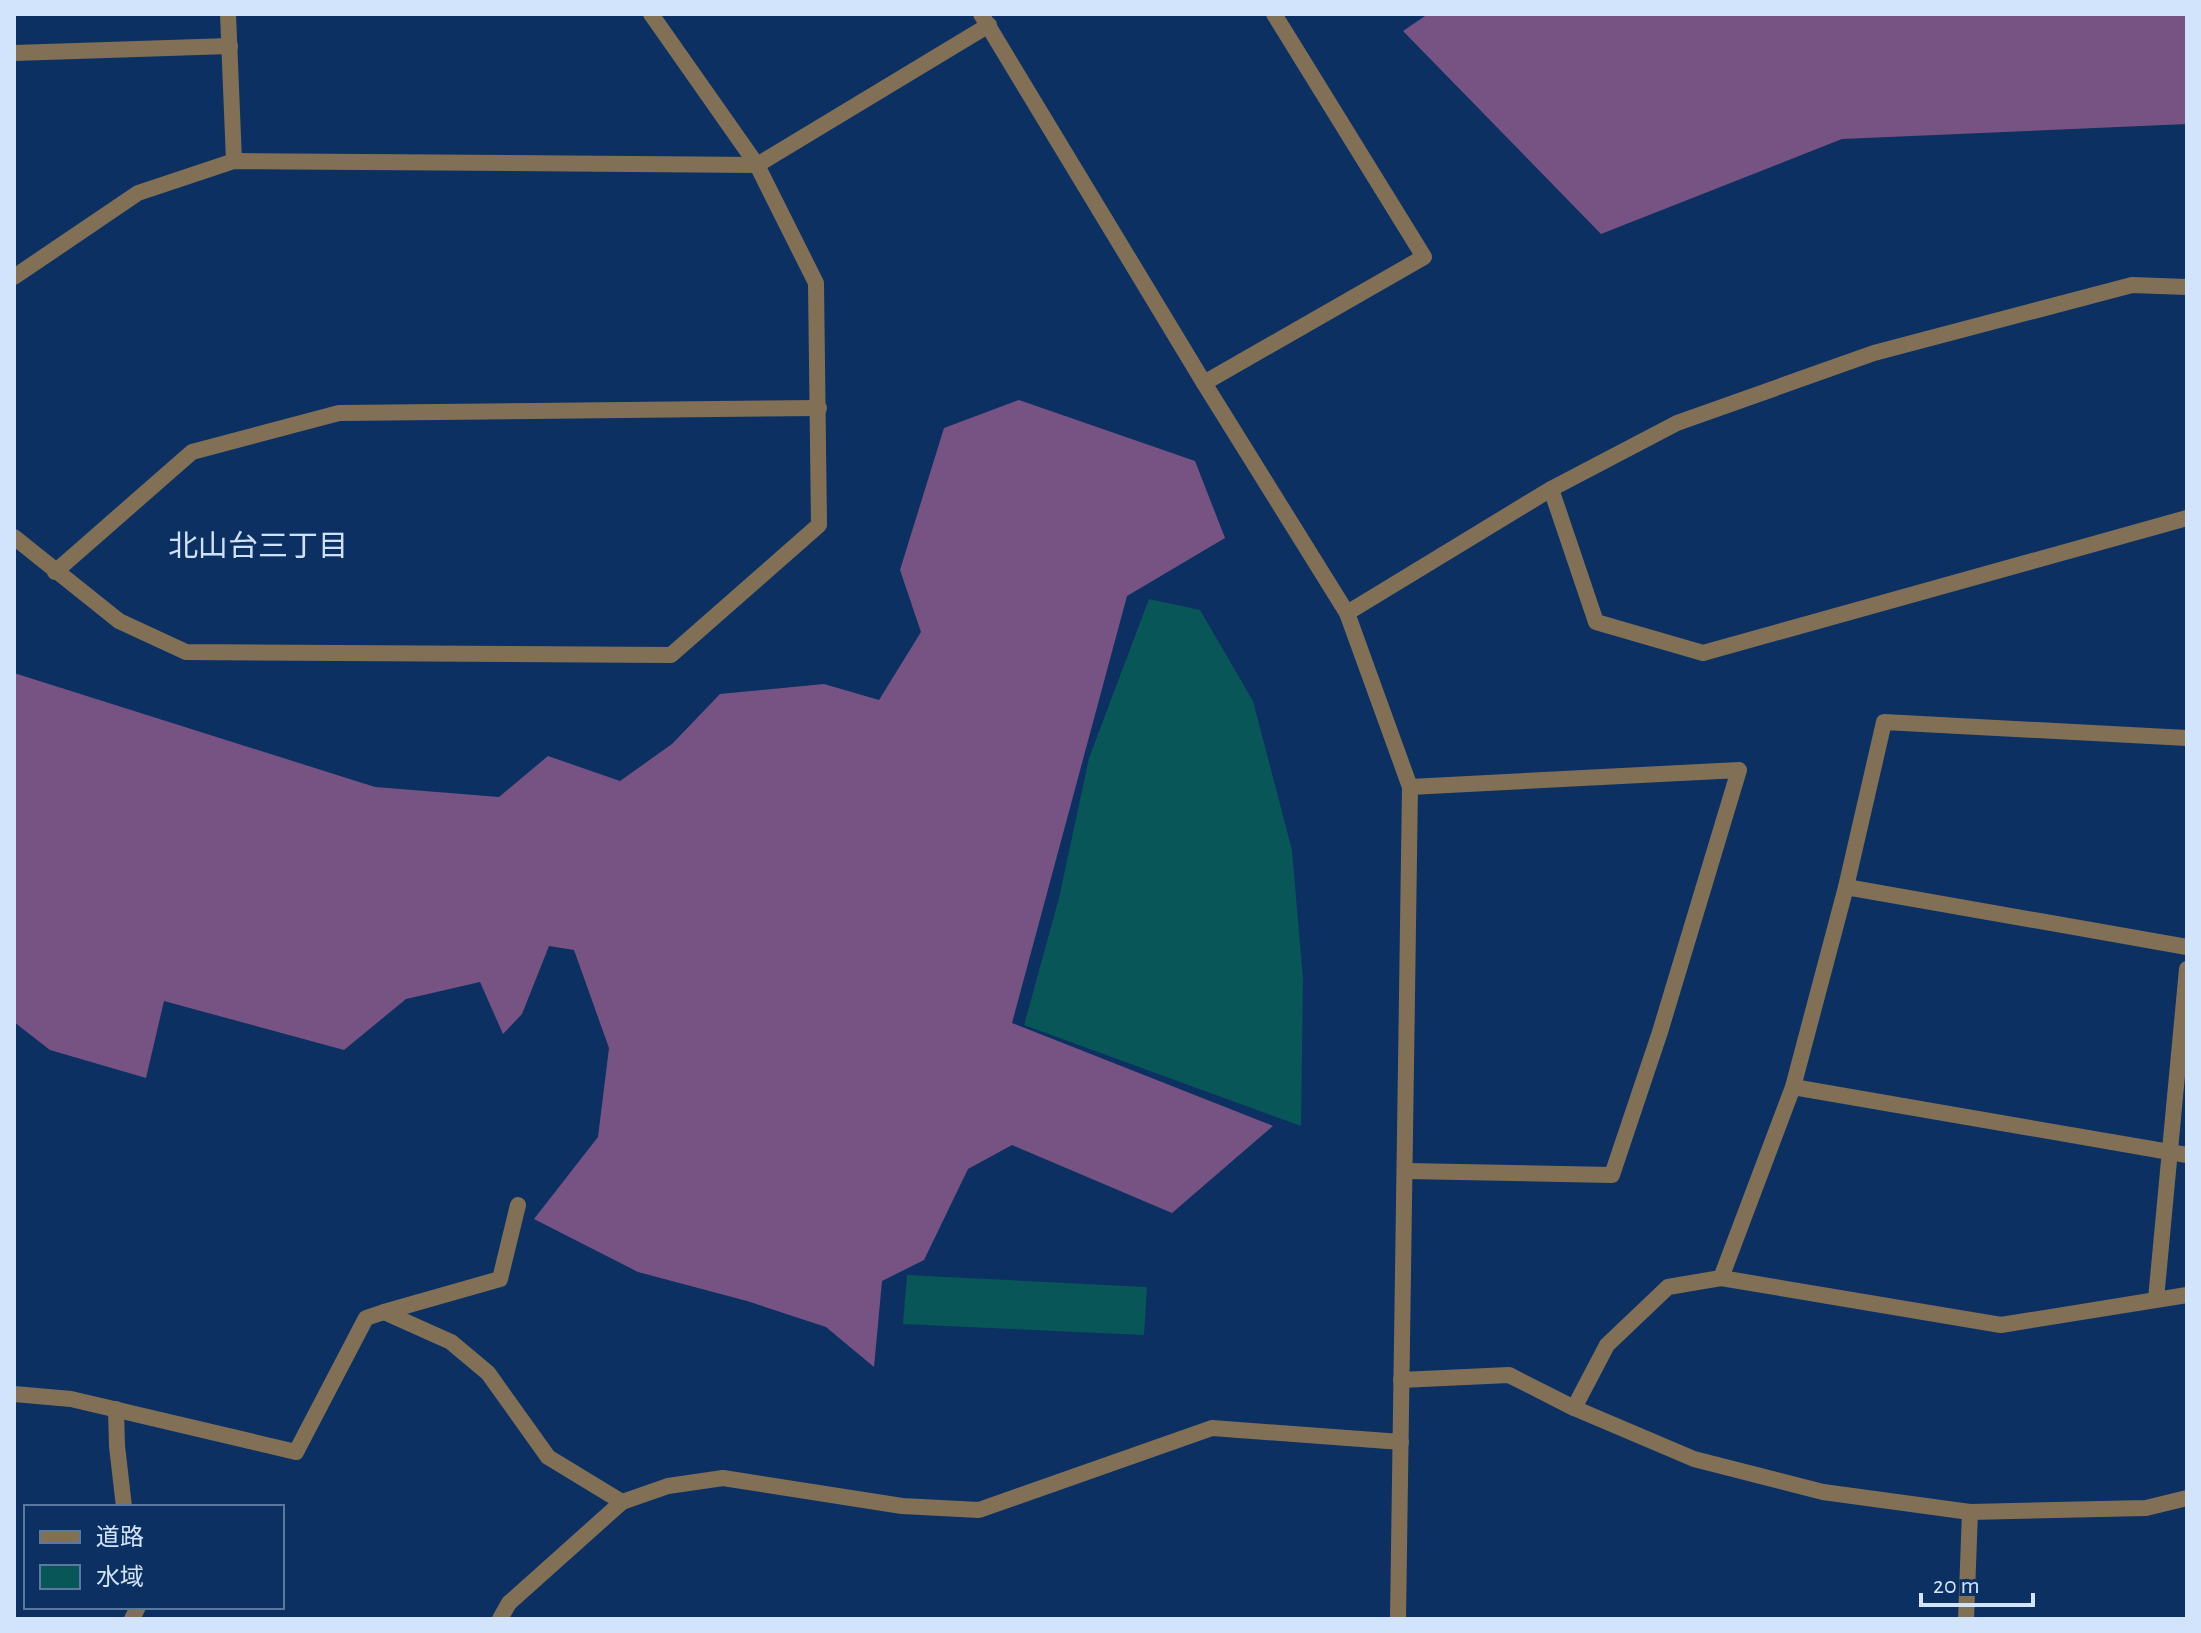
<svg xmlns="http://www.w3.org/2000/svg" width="2201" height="1633" viewBox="0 0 2201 1633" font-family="'Alegreya Sans','Noto Sans JP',sans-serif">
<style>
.forest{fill:#775383}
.water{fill:#085658}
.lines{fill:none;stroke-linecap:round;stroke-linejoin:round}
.minor{stroke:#827056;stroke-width:16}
.tertiary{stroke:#827056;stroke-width:16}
.labels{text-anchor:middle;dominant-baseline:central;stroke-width:8;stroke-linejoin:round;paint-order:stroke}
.neighbourhood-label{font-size:30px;fill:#cfe0f9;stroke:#0c3062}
</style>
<rect width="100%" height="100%" fill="#0c3062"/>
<g class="forest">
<path d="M1428 14H2187V124L1842 139 1601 234 1403 31Z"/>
<path d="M1019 400 1195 461 1225 538 1127 596 1012 1023 1273 1126 1172 1213 1012 1145 968 1169 924 1260 882 1281 874 1367 826 1327 747 1301 638 1272 534 1219 598 1137 609 1048 574 950 549 946 522 1014 503 1034 480 982 406 999 344 1050 164 1001 146 1078 50 1050 14 1022V673L375 787 499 797 548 756 620 781 672 744 720 694 824 684 879 700 921 632 900 570 944 428Z"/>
</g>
<g class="water">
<path d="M1149 599 1200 610 1253 701 1292 850 1303 979 1301 1126 1024 1025 1059 898 1089 758Z"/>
<path d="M907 1275 1147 1287 1144 1335 903 1324Z"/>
</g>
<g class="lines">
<g class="minor">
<path d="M228 14 234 161"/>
<path d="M14 53 230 46"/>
<path d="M14 277 138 193 234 161 757 165 989 25"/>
<path d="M1204 383 1424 257 1274 14"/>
<path d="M1551 489 1596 622 1703 653 2187 518"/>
<path d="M14 537 119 621 186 652 671 655 819 525 816 283 757 165 651 14"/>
<path d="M55 572 192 452 339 413 819 408"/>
<path d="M1347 613 1551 489 1677 423 1874 353 2132 285 2187 287"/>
<path d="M2187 738 1884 722 1846 887 1793 1087 1721 1278 2001 1325 2187 1295"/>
<path d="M1846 887 2187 947"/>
<path d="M1793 1087 2187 1155"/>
<path d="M1406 1171 1612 1175 1660 1032 1739 770 1410 787"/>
<path d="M2156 1299 2187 969"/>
<path d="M384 1312 500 1279 518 1205"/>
<path d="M1401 1380 1509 1375 1574 1408 1694 1459 1823 1492 1970 1512 2146 1508 2187 1498"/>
<path d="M14 1394 71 1399 296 1452 366 1318 384 1312 451 1342 488 1373 548 1457 622 1502"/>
<path d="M1574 1408 1607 1345 1668 1287 1721 1278"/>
<path d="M116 1409 117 1446 124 1507"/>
<path d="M132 1619 138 1607"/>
<path d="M500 1619 509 1603 622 1502 668 1486 723 1478 902 1506 979 1510 1212 1428 1401 1442"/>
<path d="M1966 1619 1970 1512"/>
</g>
<path class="tertiary" d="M981 14 1204 383 1347 613 1410 787 1398 1619"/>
</g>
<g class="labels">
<g class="neighbourhood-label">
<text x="258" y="547">北山台三丁目</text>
</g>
</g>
<rect width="2201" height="1633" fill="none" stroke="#d2e3fc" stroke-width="32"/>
<rect x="24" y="1505" width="260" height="104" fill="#0c3062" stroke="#5b78a0" stroke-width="2"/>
<rect x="40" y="1531" width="40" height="12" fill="#827056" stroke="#5b78a0" stroke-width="2"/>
<text x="96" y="1545" font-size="24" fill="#d2e3fc">道路</text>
<rect x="40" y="1565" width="40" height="24" fill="#085658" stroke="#5b78a0" stroke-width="2"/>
<text x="96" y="1585" font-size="24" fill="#d2e3fc">水域</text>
<path d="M1921 1593v12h112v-12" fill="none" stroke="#d2e3fc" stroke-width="4"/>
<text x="1933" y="1593" font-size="24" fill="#d2e3fc" stroke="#0c3062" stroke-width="6" paint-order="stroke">20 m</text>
</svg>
